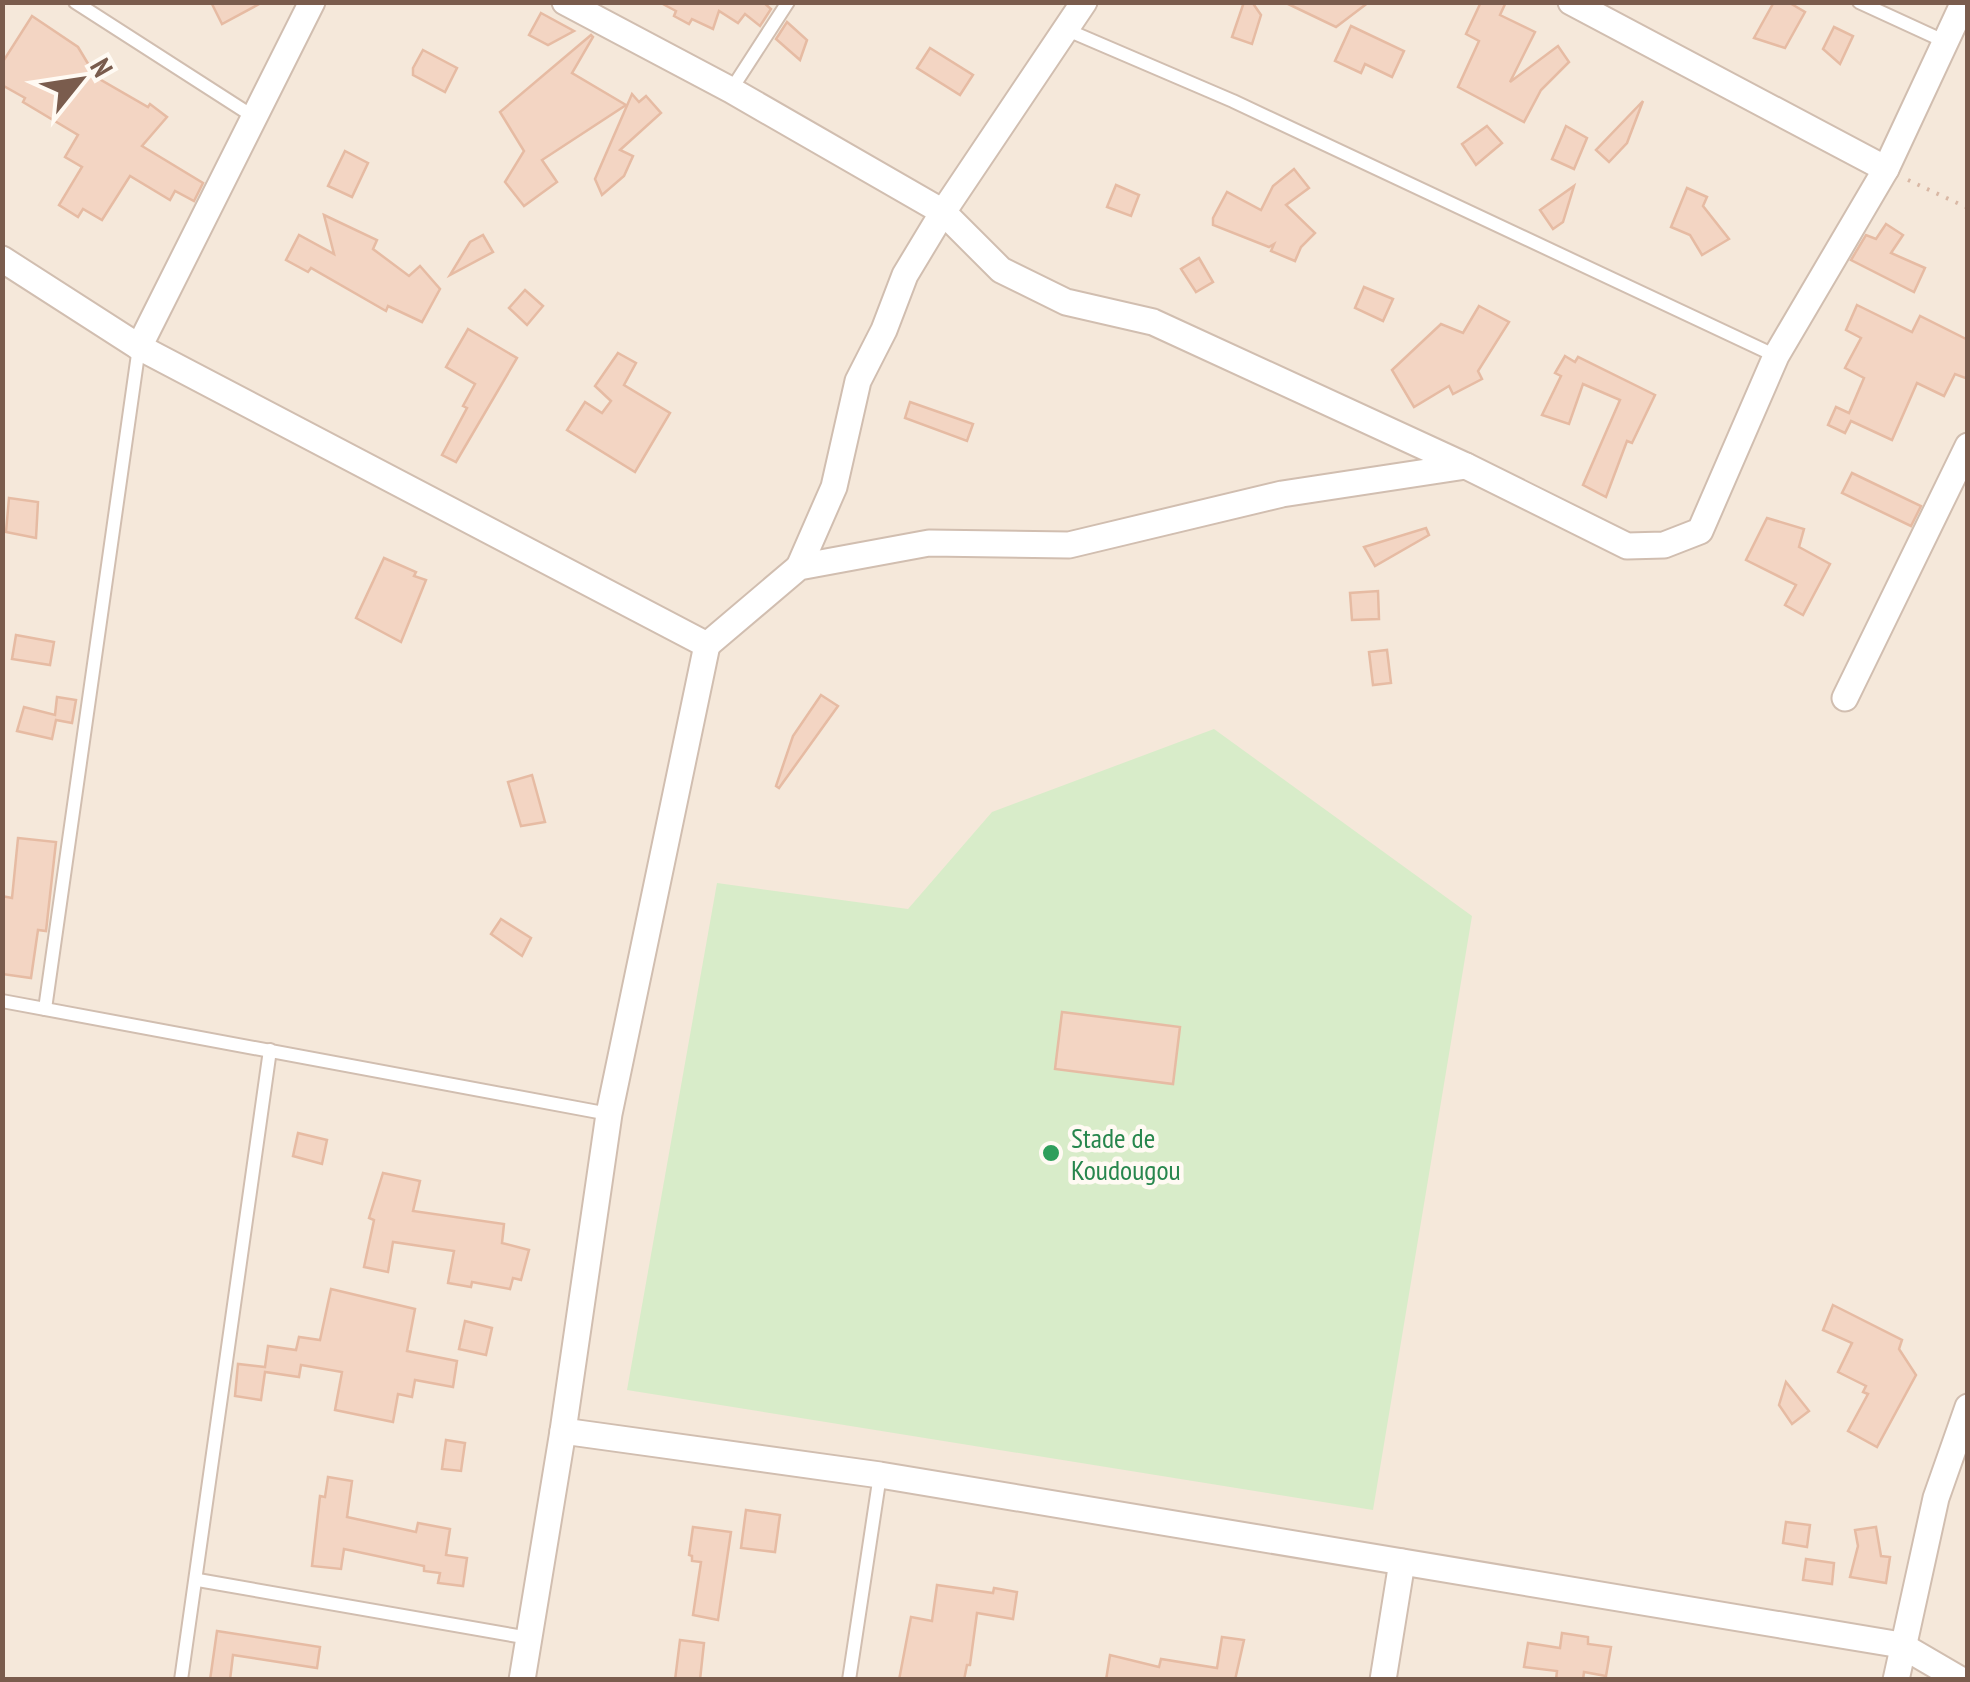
<svg xmlns="http://www.w3.org/2000/svg" width="1970" height="1682" viewBox="0 0 1970 1682" font-family="'PT Sans Narrow',sans-serif">
<style>
.residential{fill:#f5e8da}
.green{fill:#d8ecc9}
.building{fill:#f3d5c3;stroke:#e6bba3;stroke-width:2.5}
.lines{fill:none;stroke-linecap:round;stroke-linejoin:round}
.service-casing{stroke:#d1beb0;stroke-width:16}
.minor-casing{stroke:#d1beb0;stroke-width:29}
.path{stroke:#d9b8a5;stroke-width:4;stroke-dasharray:2.5 8;stroke-linecap:butt}
.service{stroke:#fff;stroke-width:12}
.minor{stroke:#fff;stroke-width:25}
.leisure-dot{fill:#2e9e5b;stroke:#fffaf3;stroke-width:4}
.labels{text-anchor:middle;dominant-baseline:central;stroke-width:9;stroke-linejoin:round;paint-order:stroke}
.leisure-label{font-size:28px;fill:#27864d;stroke:#fffaf3;text-anchor:start}
</style>
<rect width="100%" height="100%" fill="#fdf6ec"/>
<path class="residential" d="M3 3H1967V1679L3 1680Z"/>
<path class="green" d="M1214 729 1472 916 1373 1510 627 1390 717 883 908 909 992 812Z"/>
<g class="building">
<path d="M211 2H263L222 24Z"/>
<path d="M659 2H763L771 9 760 26 745 14 738 23 719 11 713 29 692 19 689 24 674 16 676 11Z"/>
<path d="M1244 2H1252L1261 15 1252 44 1232 37Z"/>
<path d="M1284 2H1369L1336 27Z"/>
<path d="M1481 2H1506L1500 15 1535 32 1510 82 1558 46 1569 62 1541 90 1524 122 1458 87 1479 41 1466 34Z"/>
<path d="M1774 2H1788L1805 12 1785 48 1754 38Z"/>
<path d="M541 13 574 31 548 45 529 35Z"/>
<path d="M32 16 78 47 96 77 148 107 150 104 167 117 142 146 203 183 194 201 175 191 170 200 130 176 102 220 83 209 78 217 59 205 82 167 65 157 78 135 23 102 25 98 2 85V63Z"/>
<path d="M787 22 807 40 800 60 776 39Z"/>
<path d="M1351 26 1404 51 1392 77 1365 64 1361 73 1335 61Z"/>
<path d="M1834 27 1853 36 1840 64 1823 49Z"/>
<path d="M591 35 593 37 572 73 626 105 542 160 557 182 524 206 505 182 524 151 500 112Z"/>
<path d="M930 48 973 75 960 95 917 68Z"/>
<path d="M423 50 457 68 445 92 413 75V68Z"/>
<path d="M632 94 639 102 646 96 661 113 620 150 633 156 624 176 602 195 595 179Z"/>
<path d="M1643 101 1627 143 1609 162 1596 150Z"/>
<path d="M1487 126 1502 143 1476 165 1462 144Z"/>
<path d="M1566 126 1587 138 1574 169 1552 159Z"/>
<path d="M345 151 368 163 352 197 328 186Z"/>
<path d="M1294 169 1309 188 1286 205 1315 233 1301 247 1295 261 1271 251 1274 244 1269 247 1213 225V218L1227 192 1261 210 1273 186Z"/>
<path d="M1116 185 1139 195 1131 216 1107 207Z"/>
<path d="M1574 186 1563 222 1553 229 1540 210Z"/>
<path d="M1687 188 1707 197 1703 206 1729 239 1702 255 1690 235 1671 227Z"/>
<path d="M324 215 377 240 373 249 409 276 420 266 440 289 422 322 388 306 386 311 311 268 308 272 286 260 299 235 334 254Z"/>
<path d="M1886 224 1903 235 1891 253 1925 268 1914 292 1851 260 1866 235 1876 239Z"/>
<path d="M483 235 493 252 450 275 470 242Z"/>
<path d="M1199 258 1213 282 1196 292 1181 269Z"/>
<path d="M1364 287 1393 299 1383 321 1355 308Z"/>
<path d="M525 290 543 306 527 325 509 308Z"/>
<path d="M1857 305 1912 332 1920 316 1968 340V379L1955 374 1944 396 1917 383 1892 440 1851 421 1845 433 1828 425 1836 407 1849 413 1864 378 1845 368 1861 338 1846 330Z"/>
<path d="M1479 306 1509 322 1478 371 1482 379 1453 394 1449 386 1414 407 1392 370 1441 324 1463 333Z"/>
<path d="M468 329 517 358 456 462 442 455 467 408 463 406 475 384 446 367Z"/>
<path d="M618 353 636 363 624 385 670 413 635 472 567 430 585 402 602 413 611 401 595 386Z"/>
<path d="M1565 356 1575 362 1578 357 1655 395 1632 443 1627 441 1606 497 1583 485 1620 400 1583 384 1569 424 1542 415 1561 376 1555 373Z"/>
<path d="M910 402 973 424 967 441 905 418Z"/>
<path d="M1852 473 1921 506 1911 526 1842 493Z"/>
<path d="M9 498 38 502 36 538 6 532Z"/>
<path d="M1767 518 1804 529 1799 547 1830 564 1803 615 1785 605 1796 585 1746 560Z"/>
<path d="M1426 528 1429 535 1375 566 1364 547Z"/>
<path d="M384 558 416 572 414 576 426 580 401 642 356 618Z"/>
<path d="M1378 591 1379 619 1352 620 1350 593Z"/>
<path d="M16 635 54 642 50 665 12 659Z"/>
<path d="M1387 650 1391 683 1373 685 1369 652Z"/>
<path d="M821 695 838 706 779 788 776 786 793 736Z"/>
<path d="M57 697 76 700 72 723 56 720 52 739 17 731 24 707 55 715Z"/>
<path d="M532 775 545 822 521 826 508 782Z"/>
<path d="M18 838 56 842 46 931 38 930 31 978 2 974V896L12 898Z"/>
<path d="M501 919 531 938 522 956 491 934Z"/>
<path d="M1062 1012 1180 1027 1173 1084 1055 1069Z"/>
<path d="M298 1133 327 1140 322 1164 293 1156Z"/>
<path d="M383 1173 420 1181 413 1211 504 1224 502 1243 529 1250 521 1280 513 1278 510 1289 472 1282 471 1287 448 1283 454 1251 393 1242 388 1272 364 1267 374 1220 369 1218Z"/>
<path d="M331 1289 415 1309 407 1351 457 1361 453 1387 415 1380 412 1397 398 1394 393 1422 335 1410 342 1372 301 1365 299 1377 265 1372 261 1400 235 1396 238 1364 265 1367 268 1346 296 1350 299 1337 320 1340Z"/>
<path d="M1833 1305 1902 1340 1899 1349 1916 1375 1877 1447 1848 1431 1868 1394 1863 1392 1866 1386 1838 1372 1852 1343 1823 1330Z"/>
<path d="M465 1321 492 1328 486 1355 459 1349Z"/>
<path d="M1786 1382 1809 1411 1792 1424 1779 1405Z"/>
<path d="M446 1440 465 1443 461 1471 442 1469Z"/>
<path d="M328 1477 352 1481 347 1517 416 1532 418 1523 450 1529 446 1555 467 1558 463 1586 438 1583 440 1573 424 1571V1566L344 1549 341 1569 312 1566 320 1496 325 1497Z"/>
<path d="M746 1510 780 1515 775 1552 741 1548Z"/>
<path d="M1786 1522 1810 1525 1807 1547 1783 1543Z"/>
<path d="M693 1527 731 1532 718 1620 693 1615 701 1562 692 1561V1556L689 1555Z"/>
<path d="M1876 1527 1881 1556 1890 1557 1886 1583 1850 1577 1858 1546 1855 1530Z"/>
<path d="M1806 1559 1834 1563 1832 1584 1803 1580Z"/>
<path d="M937 1585 993 1593 994 1588 1017 1592 1013 1619 977 1613 970 1665H967L964 1680H899L911 1617 932 1621Z"/>
<path d="M217 1631 320 1647 317 1668 233 1655 230 1680H210Z"/>
<path d="M1562 1633 1588 1637V1644L1611 1647 1606 1676 1584 1672 1583 1680H1556L1557 1671 1524 1667 1528 1643 1560 1648Z"/>
<path d="M1222 1637 1244 1640 1235 1680H1106L1110 1655 1159 1667 1161 1659 1217 1668Z"/>
<path d="M680 1640 704 1643 700 1680H675Z"/>
</g>
<g class="lines">
<g class="service-casing">
<g id="service">
<path d="M75 2 254 117"/>
<path d="M1859 2 1946 42"/>
<path d="M1065 29 1233 101 1776 356"/>
<path d="M731 90 788 2"/>
<path d="M2 1001 609 1114"/>
<path d="M45 1009 139 347"/>
<path d="M198 1580 529 1638"/>
<path d="M181 1680 270 1050"/>
<path d="M849 1680 880 1475"/>
</g>
</g>
<g class="minor-casing">
<g id="minor">
<path d="M565 2 731 90 943 212 1001 270 1066 302 1153 322 1466 466 1627 546 1664 545 1700 531 1776 356 1886 169 1964 2"/>
<path d="M1571 2 1886 169"/>
<path d="M2 259 139 347 707 645 799 567 929 543 1069 545 1282 494 1466 466"/>
<path d="M139 347 312 2"/>
<path d="M799 567 834 487 858 381 884 330 905 275 943 212 1084 2"/>
<path d="M1845 698 1968 446"/>
<path d="M563 1431 880 1475 1901 1645 1961 1680"/>
<path d="M522 1680 563 1431 609 1114 707 645"/>
<path d="M1383 1680 1402 1562"/>
<path d="M1896 1680 1936 1498 1968 1407"/>
</g>
</g>
<path class="path" d="M1908 180 1968 208"/>
<use href="#service" class="service"/>
<use href="#minor" class="minor"/>
</g>
<circle class="leisure-dot" cx="1051" cy="1153" r="10"/>
<g class="labels">
<g class="leisure-label">
<text x="1071" y="1137">Stade de<tspan x="1071" dy="32">Koudougou</tspan></text>
</g>
</g>
<rect width="1970" height="1682" fill="none" stroke="#7a5c4d" stroke-width="10"/>
<g transform="translate(80 80) rotate(60)" stroke="#fffaf3" stroke-width="8" paint-order="stroke">
<path d="M0-8L18 38L0 25L-18 38Z" fill="#7a5c4d"/>
<text y="-15" font-size="28" font-weight="bold" text-anchor="middle" fill="#7a5c4d">N</text>
</g>
</svg>
